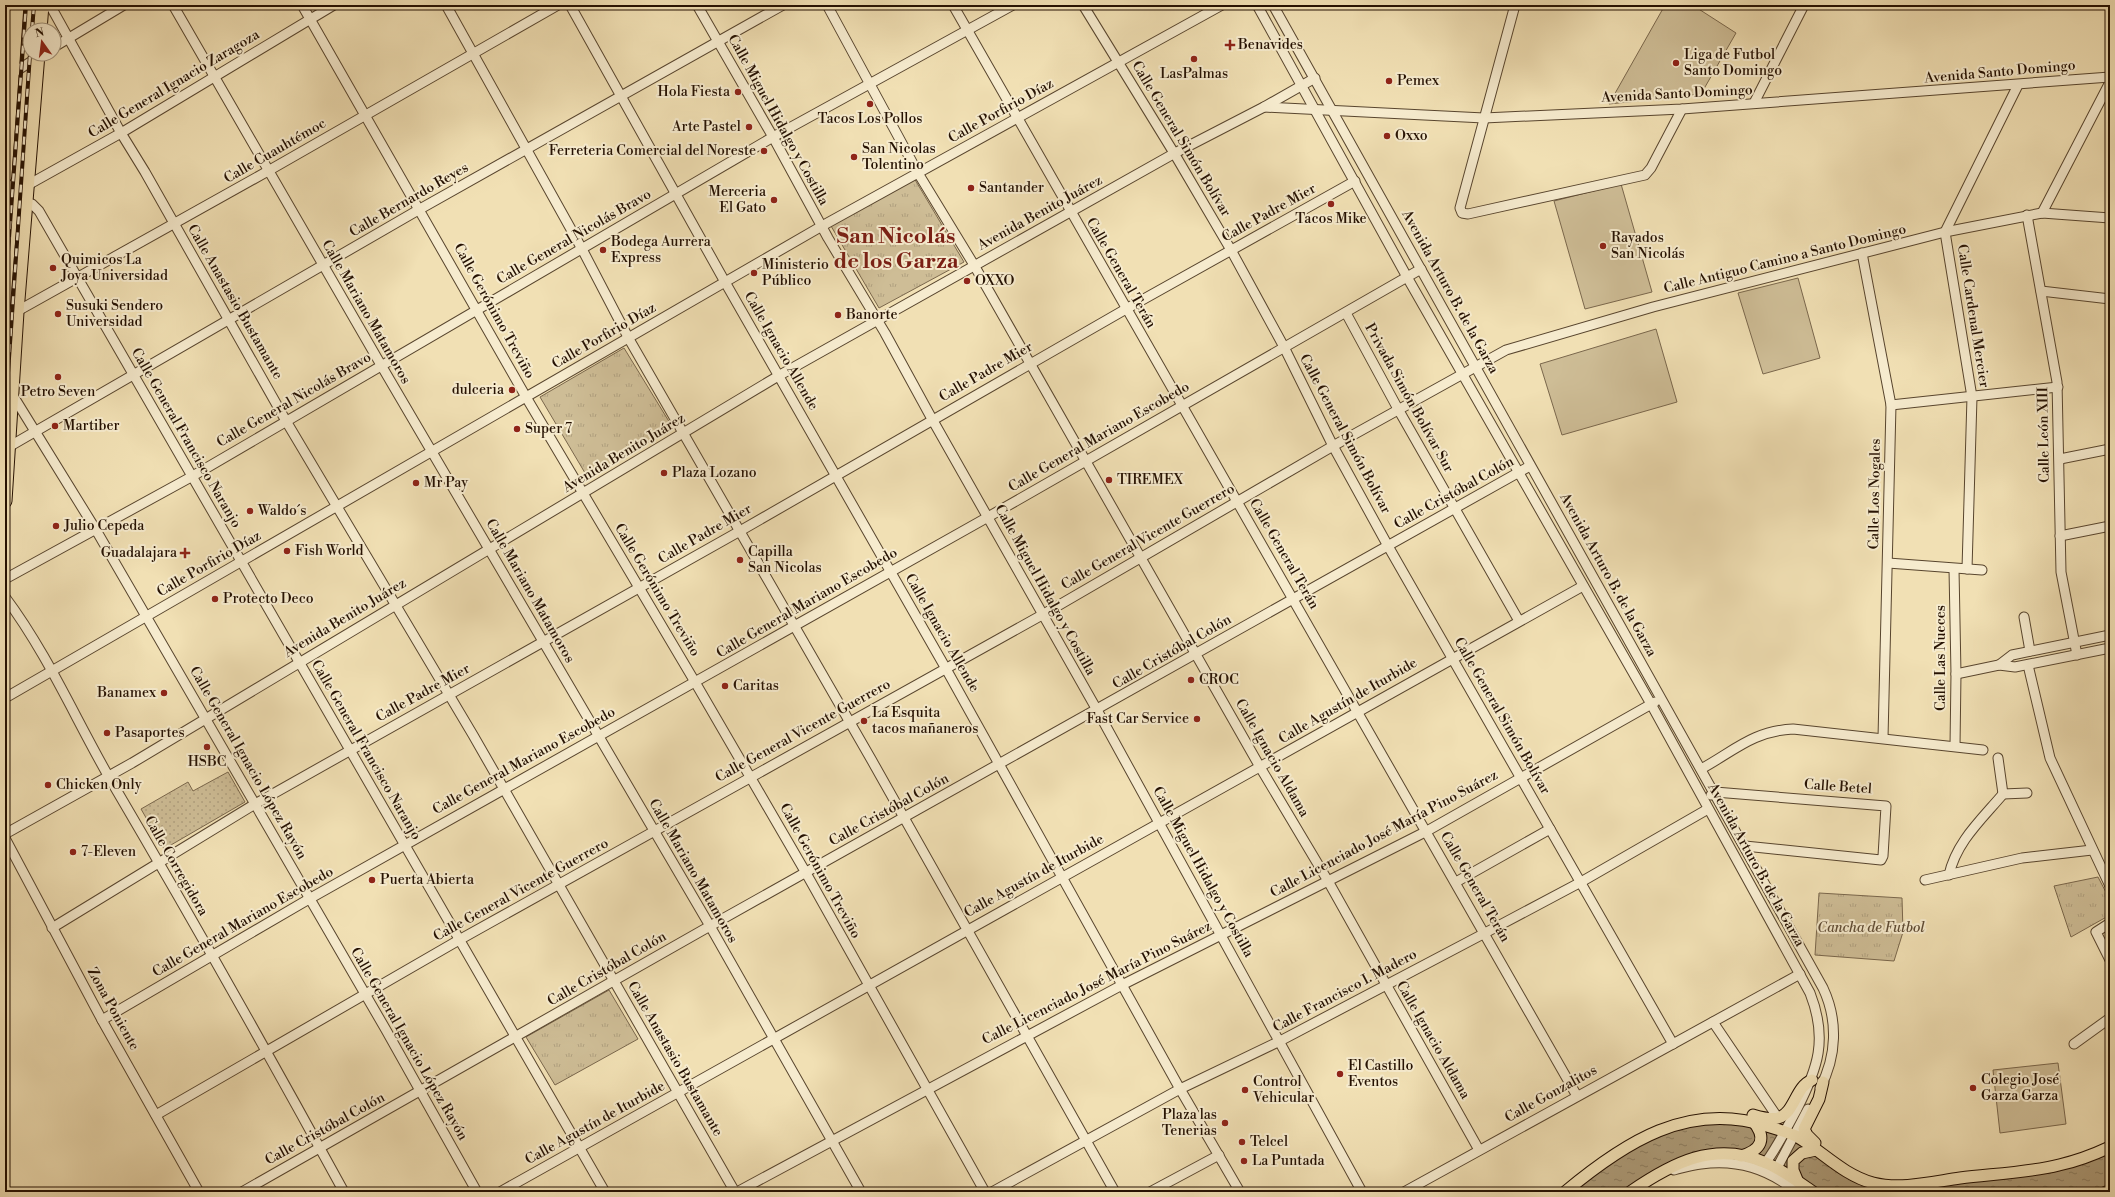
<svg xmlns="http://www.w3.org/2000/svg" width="2115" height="1197" viewBox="0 0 2115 1197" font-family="'Libre Bodoni',serif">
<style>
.grass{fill:url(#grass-dots);stroke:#7a674c}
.park{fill:url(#park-tufts);stroke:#7a674c}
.pitch{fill:#cebd96;stroke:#7a674c}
.water{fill:url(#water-ripples);stroke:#766348}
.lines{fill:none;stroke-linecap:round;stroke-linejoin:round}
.minor-casing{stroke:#58452e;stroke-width:11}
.major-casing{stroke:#251102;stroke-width:13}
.highway-casing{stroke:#251102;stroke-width:15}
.minor{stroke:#f6ebce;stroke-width:9}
.major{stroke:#f1e0b4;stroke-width:11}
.highway{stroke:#f1e0b4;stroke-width:13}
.rail-casing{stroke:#251102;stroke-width:4}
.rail{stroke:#f6ebce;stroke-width:2.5;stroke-dasharray:8;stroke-linecap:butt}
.poi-dot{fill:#8f2418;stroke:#f6ebce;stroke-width:1.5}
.labels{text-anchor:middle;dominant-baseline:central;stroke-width:4;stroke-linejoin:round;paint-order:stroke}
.poi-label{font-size:14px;fill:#251102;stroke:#f6ebce;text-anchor:start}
.street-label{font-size:14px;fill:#251102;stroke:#f6ebce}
.park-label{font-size:14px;font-style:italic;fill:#604d36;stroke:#f6ebce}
.town-label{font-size:22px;font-weight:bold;fill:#7a1f14;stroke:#f6ebce}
</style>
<defs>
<pattern id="grass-dots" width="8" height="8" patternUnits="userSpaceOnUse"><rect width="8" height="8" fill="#cebd96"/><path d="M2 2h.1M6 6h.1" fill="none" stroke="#b1a180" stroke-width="1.8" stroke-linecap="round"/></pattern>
<pattern id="park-tufts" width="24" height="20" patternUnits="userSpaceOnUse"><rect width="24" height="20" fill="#cebd96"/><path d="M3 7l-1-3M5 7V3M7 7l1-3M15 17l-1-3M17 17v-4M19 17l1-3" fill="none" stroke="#b1a180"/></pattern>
<pattern id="water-ripples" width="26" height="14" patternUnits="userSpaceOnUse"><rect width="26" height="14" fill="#ac9a77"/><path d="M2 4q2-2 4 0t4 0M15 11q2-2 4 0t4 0" fill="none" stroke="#8c7c5f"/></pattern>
</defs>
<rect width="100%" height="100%" fill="#f1e0b4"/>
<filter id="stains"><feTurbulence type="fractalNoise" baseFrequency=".005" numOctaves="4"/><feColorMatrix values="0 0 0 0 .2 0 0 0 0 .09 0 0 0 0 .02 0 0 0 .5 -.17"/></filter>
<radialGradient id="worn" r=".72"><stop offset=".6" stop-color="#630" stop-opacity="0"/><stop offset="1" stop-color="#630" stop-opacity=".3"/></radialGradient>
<path class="grass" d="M228 772 245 802 164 849 141 809 188 782 193 791Z"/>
<g class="park">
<path d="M914 178 964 262 879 308 831 226Z"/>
<path d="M624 348 673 428 588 478 540 397Z"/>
<path d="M2098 877 2110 900V915L2071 937 2054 886Z"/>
<path d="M1819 893 1902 898 1903 932 1894 961 1815 955Z"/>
<path d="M609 990 638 1039 555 1085 526 1037Z"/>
</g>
<g class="pitch">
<path d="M1665 5 1694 6 1736 33 1701 94 1609 104Z"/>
<path d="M1621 184 1652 292 1585 309 1554 201Z"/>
<path d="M1798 278 1820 358 1763 374 1738 293Z"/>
<path d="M1656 329 1677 402 1562 435 1540 364Z"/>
<path d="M2058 1063 2066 1124 2000 1133 1993 1070Z"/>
</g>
<path class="water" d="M1701 1118 1785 1131 1874 1183 2058 1166 2110 1147V1191L1813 1192 1705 1155 1630 1192H1565L1609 1159Z"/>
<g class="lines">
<g class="minor-casing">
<g id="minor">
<path d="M50 5 121 133 145 172 286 421 473 735 735 1192"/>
<path d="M173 5 381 365 710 926 861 1192"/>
<path d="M302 5 526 397 695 682 806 873 985 1192"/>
<path d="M446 5 582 249 629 339 871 759 1115 1192"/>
<path d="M570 5 725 282 945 667 1180 1089 1240 1192"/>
<path d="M697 5 773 137 828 238 885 333 932 419 1097 710 1362 1192"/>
<path d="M827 5 918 173 974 265 1260 767 1328 881 1479 1150"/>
<path d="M953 5 1577 1096"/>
<path d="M1083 5 1174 153 1231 250 1284 347 1333 446 1388 546 1673 1044"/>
<path d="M1257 5 1407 277 1651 704 1810 993C1828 1039 1818 1068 1797 1109 1787 1127 1778 1146 1766 1162"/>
<path d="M1273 5 1823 988C1838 1020 1837 1056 1820 1088"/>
<path d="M1515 5 1460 208 1462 213 1468 214 1645 175 1651 168 1682 109"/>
<path d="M54 47 124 5"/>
<path d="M5 78 40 56"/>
<path d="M1754 103 1804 5"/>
<path d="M1264 107 1484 118 1682 109 2110 77"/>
<path d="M26 186 121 133 334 5"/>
<path d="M25 203 32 204 39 211 605 1192"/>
<path d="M2042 213 2110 82"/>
<path d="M2027 215 2057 382 2061 572 2077 655"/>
<path d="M1862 253 1891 405 1883 738"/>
<path d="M2041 291 2110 299"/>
<path d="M1346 313 1398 409 1519 621"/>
<path d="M5 318 268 171 558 5"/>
<path d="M12 394 96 530 386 1030 477 1192"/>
<path d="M1891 405 2058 387"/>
<path d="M5 449 420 209 783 5"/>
<path d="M2060 459 2110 449"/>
<path d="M2060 536 2110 526"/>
<path d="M1888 563 1982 570"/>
<path d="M1954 569 1956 674 1955 746"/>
<path d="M1967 569 1972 397 1945 232 2018 85"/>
<path d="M5 579 191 477 773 137 1013 5"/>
<path d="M5 597C47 653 75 718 110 779 190 915 268 1053 344 1192"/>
<path d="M2024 617 2030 651"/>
<path d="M1999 665 2012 655 2110 635"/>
<path d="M2028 665 2050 758 2110 886"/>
<path d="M1956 674 1999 665 2015 667 2110 648"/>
<path d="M5 698 822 226 1222 5"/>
<path d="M1998 758 2003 794"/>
<path d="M1701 769C1734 751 1753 731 1793 729L1983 750"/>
<path d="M2003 794 2027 793"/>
<path d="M1711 795 1715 792 1886 806 1883 856 1881 860 1745 846"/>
<path d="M5 834 132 763 780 375 1175 153 1264 107 1315 78"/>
<path d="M5 838 102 1020 199 1192"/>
<path d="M1949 875C1956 842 1982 819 2003 794"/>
<path d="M1925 880 2022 858 2092 850"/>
<path d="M1456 882 1550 829"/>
<path d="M2110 923 2096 932 2110 960"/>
<path d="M52 928 255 804 740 531 1126 309 1355 181"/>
<path d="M102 1020 309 899 988 517 1421 269"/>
<path d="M1713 1022 1778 1118"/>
<path d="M2074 1044 2110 1018"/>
<path d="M156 1115 459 940 1042 615 1333 446 1506 350 1653 307 1945 232 2042 213 2110 218"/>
<path d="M1777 1168 1808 1109"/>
<path d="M1674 1170C1683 1168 1691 1165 1701 1164 1738 1159 1768 1169 1797 1192"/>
<path d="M242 1192 710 926 1530 466"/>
<path d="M500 1192 1583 586"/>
<path d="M737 1192 1122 985 1427 831 1655 702"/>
<path d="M992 1192 1180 1089 1280 1041 1485 933 1581 882 1708 809"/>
<path d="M1150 1192 1219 1155"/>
<path d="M1404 1192 1800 974"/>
</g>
</g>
<g class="major-casing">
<g id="major">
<path d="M1753 1115C1760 1117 1770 1120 1778 1118 1795 1113 1795 1087 1812 1080"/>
<path d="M1815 1143 1807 1135 1804 1129 1819 1099 1823 1082"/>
<path d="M1741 1156C1762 1150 1767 1138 1753 1121"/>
<path d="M1798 1182 1793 1170V1161L1802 1153 1816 1150"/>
<path d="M1565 1192C1625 1142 1688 1101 1767 1126 1777 1129 1787 1132 1796 1136 1822 1151 1843 1175 1873 1183 1901 1190 1932 1182 1960 1178 1992 1174 2027 1173 2059 1165 2077 1161 2093 1155 2110 1147"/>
<path d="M1630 1192C1672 1163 1715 1140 1766 1163 1783 1170 1798 1182 1813 1192"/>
<path d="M2106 1192 2110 1191"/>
</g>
</g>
<g class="highway-casing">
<g id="highway">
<path d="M40 30 42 5"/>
<path d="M5 176 17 5"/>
<path d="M5 501 17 312 38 54"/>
</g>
</g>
<use href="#minor" class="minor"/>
<use href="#major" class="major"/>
<use href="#highway" class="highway"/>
<g class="rail-casing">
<g id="rail">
<path d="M32 30 34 5"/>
<path d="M5 293 26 5"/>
<path d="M5 416 30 54"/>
</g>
</g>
<use href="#rail" class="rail"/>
</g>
<g class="poi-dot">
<path d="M1228 39h4v4h4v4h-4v4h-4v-4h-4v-4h4z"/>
<circle cx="1194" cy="59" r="4"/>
<circle cx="1676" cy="63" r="4"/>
<circle cx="1389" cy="81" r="4"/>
<circle cx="738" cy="92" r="4"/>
<circle cx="870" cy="104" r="4"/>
<circle cx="749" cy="127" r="4"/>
<circle cx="1387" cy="136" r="4"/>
<circle cx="764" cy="151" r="4"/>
<circle cx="854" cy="157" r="4"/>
<circle cx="971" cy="188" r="4"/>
<circle cx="774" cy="200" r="4"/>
<circle cx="1331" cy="204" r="4"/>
<circle cx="1603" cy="246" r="4"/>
<circle cx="603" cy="250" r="4"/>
<circle cx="53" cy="268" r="4"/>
<circle cx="754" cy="273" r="4"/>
<circle cx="967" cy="281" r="4"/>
<circle cx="58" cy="314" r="4"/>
<circle cx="838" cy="315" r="4"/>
<circle cx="58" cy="377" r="4"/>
<circle cx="512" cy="390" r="4"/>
<circle cx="55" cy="426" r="4"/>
<circle cx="517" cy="429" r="4"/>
<circle cx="664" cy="473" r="4"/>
<circle cx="1109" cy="480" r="4"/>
<circle cx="416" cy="483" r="4"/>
<circle cx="250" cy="511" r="4"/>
<circle cx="56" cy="526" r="4"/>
<circle cx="287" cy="551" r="4"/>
<path d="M183 547h4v4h4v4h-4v4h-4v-4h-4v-4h4z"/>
<circle cx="740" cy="560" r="4"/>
<circle cx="215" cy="599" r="4"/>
<circle cx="1191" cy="680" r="4"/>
<circle cx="725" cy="686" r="4"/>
<circle cx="164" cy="693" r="4"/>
<circle cx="1197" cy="719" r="4"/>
<circle cx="864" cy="721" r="4"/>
<circle cx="107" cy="733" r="4"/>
<circle cx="207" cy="747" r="4"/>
<circle cx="48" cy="785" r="4"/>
<circle cx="73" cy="852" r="4"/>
<circle cx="372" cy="880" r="4"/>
<circle cx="1340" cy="1074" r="4"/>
<circle cx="1973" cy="1088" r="4"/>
<circle cx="1245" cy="1090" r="4"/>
<circle cx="1225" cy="1123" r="4"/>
<circle cx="1242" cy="1142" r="4"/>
<circle cx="1244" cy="1161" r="4"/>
</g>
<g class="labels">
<g class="poi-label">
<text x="1238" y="45">Benavides</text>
<text x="1684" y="55">Liga de Futbol<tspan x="1684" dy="16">Santo Domingo</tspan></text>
<text x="1194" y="74" text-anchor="middle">LasPalmas</text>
<text x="1397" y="81">Pemex</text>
<text x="730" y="92" text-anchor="end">Hola Fiesta</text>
<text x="870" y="119" text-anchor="middle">Tacos Los Pollos</text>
<text x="741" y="127" text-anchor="end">Arte Pastel</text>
<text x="1395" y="136">Oxxo</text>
<text x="862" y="149">San Nicolas<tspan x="862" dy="16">Tolentino</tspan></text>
<text x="756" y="151" text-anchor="end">Ferreteria Comercial del Noreste</text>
<text x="979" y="188">Santander</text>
<text x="766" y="192" text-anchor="end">Merceria<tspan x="766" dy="16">El Gato</tspan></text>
<text x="1331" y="219" text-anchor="middle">Tacos Mike</text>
<text x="1611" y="238">Rayados<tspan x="1611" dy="16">San Nicolás</tspan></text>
<text x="611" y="242">Bodega Aurrera<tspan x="611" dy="16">Express</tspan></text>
<text x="61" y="260">Quimicos La<tspan x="61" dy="16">Joya Universidad</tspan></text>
<text x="762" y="265">Ministerio<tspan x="762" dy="16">Público</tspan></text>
<text x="975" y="281">OXXO</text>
<text x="66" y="306">Susuki Sendero<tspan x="66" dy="16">Universidad</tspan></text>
<text x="846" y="315">Banorte</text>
<text x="504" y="390" text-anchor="end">dulceria</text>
<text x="58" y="392" text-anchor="middle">Petro Seven</text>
<text x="63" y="426">Martiber</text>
<text x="525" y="429">Super 7</text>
<text x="672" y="473">Plaza Lozano</text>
<text x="1117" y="480">TIREMEX</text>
<text x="424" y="483">Mr Pay</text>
<text x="258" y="511">Waldo´s</text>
<text x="64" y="526">Julio Cepeda</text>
<text x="295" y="551">Fish World</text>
<text x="748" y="552">Capilla<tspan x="748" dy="16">San Nicolas</tspan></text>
<text x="177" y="553" text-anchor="end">Guadalajara</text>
<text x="223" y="599">Protecto Deco</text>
<text x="1199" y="680">CROC</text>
<text x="733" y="686">Caritas</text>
<text x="156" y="693" text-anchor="end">Banamex</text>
<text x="872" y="713">La Esquita<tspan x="872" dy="16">tacos mañaneros</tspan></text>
<text x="1189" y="719" text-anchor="end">Fast Car Service</text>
<text x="115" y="733">Pasaportes</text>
<text x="207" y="762" text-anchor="middle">HSBC</text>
<text x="56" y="785">Chicken Only</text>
<text x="81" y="852">7-Eleven</text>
<text x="380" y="880">Puerta Abierta</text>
<text x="1348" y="1066">El Castillo<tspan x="1348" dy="16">Eventos</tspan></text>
<text x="1981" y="1080">Colegio José<tspan x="1981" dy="16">Garza Garza</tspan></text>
<text x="1253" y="1082">Control<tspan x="1253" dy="16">Vehicular</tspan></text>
<text x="1217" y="1115" text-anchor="end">Plaza las<tspan x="1217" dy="16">Tenerias</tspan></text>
<text x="1250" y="1142">Telcel</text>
<text x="1252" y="1161">La Puntada</text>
</g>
<g class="street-label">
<text transform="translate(2000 72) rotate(-5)">Avenida Santo Domingo</text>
<text transform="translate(174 84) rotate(-31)">Calle General Ignacio Zaragoza</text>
<text transform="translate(1677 94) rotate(-3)">Avenida Santo Domingo</text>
<text transform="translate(1001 111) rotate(-29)">Calle Porfirio Díaz</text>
<text transform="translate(778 120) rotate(61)">Calle Miguel Hidalgo y Costilla</text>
<text transform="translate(1181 139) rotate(59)">Calle General Simón Bolívar</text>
<text transform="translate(275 151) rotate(-30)">Calle Cuauhtémoc</text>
<text transform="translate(409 200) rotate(-30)">Calle Bernardo Reyes</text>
<text transform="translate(1040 213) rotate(-29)">Avenida Benito Juárez</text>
<text transform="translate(1269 213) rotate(-29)">Calle Padre Mier</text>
<text transform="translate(574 237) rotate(-30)">Calle General Nicolás Bravo</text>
<text transform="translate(1785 259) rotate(-14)">Calle Antiguo Camino a Santo Domingo</text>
<text transform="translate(1121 273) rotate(60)">Calle General Terán</text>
<text transform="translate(1450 292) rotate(61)">Avenida Arturo B. de la Garza</text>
<text transform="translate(235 302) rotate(60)">Calle Anastasio Bustamante</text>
<text transform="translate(494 311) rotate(61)">Calle Gerónimo Treviño</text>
<text transform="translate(366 312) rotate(60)">Calle Mariano Matamoros</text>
<text transform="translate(1973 316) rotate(81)">Calle Cardenal Mercier</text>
<text transform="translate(604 336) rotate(-30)">Calle Porfirio Díaz</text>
<text transform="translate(781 351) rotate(60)">Calle Ignacio Allende</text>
<text transform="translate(986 372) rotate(-30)">Calle Padre Mier</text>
<text transform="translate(1409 398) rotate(61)">Privada Simón Bolívar Sur</text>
<text transform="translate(294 400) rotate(-30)">Calle General Nicolás Bravo</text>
<text transform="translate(1345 434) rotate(62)">Calle General Simón Bolívar</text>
<text transform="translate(2044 435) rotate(-91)">Calle León XIII</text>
<text transform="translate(1099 437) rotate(-30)">Calle General Mariano Escobedo</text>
<text transform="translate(186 438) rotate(60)">Calle General Francisco Naranjo</text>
<text transform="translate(624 453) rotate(-31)">Avenida Benito Juárez</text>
<text transform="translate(1454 493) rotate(-29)">Calle Cristóbal Colón</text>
<text transform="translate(1875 494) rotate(-89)">Calle Los Nogales</text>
<text transform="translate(705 534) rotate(-30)">Calle Padre Mier</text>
<text transform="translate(1148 537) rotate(-30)">Calle General Vicente Guerrero</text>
<text transform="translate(1284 554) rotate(60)">Calle General Terán</text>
<text transform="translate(209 564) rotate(-30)">Calle Porfirio Díaz</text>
<text transform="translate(1608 575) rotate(61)">Avenida Arturo B. de la Garza</text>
<text transform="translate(657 590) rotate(59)">Calle Gerónimo Treviño</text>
<text transform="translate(1045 590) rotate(61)">Calle Miguel Hidalgo y Costilla</text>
<text transform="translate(530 591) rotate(60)">Calle Mariano Matamoros</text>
<text transform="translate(807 603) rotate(-30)">Calle General Mariano Escobedo</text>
<text transform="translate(345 618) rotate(-31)">Avenida Benito Juárez</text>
<text transform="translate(942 633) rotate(60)">Calle Ignacio Allende</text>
<text transform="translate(1172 652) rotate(-30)">Calle Cristóbal Colón</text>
<text transform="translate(1941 658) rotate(-90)">Calle Las Nueces</text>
<text transform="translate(423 693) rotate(-29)">Calle Padre Mier</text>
<text transform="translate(1348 701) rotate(-30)">Calle Agustín de Iturbide</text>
<text transform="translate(1502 716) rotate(60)">Calle General Simón Bolívar</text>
<text transform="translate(803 731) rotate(-29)">Calle General Vicente Guerrero</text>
<text transform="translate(366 750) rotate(60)">Calle General Francisco Naranjo</text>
<text transform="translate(1272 758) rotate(60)">Calle Ignacio Aldama</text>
<text transform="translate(524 761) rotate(-29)">Calle General Mariano Escobedo</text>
<text transform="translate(248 763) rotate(60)">Calle General Ignacio López Rayón</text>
<text transform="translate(1838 787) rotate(4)">Calle Betel</text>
<text transform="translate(889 810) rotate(-29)">Calle Cristóbal Colón</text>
<text transform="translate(1384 834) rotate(-28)">Calle Licenciado José María Pino Suárez</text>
<text transform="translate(1756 865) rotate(61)">Avenida Arturo B. de la Garza</text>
<text transform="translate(176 866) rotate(60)">Calle Corregidora</text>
<text transform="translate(693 871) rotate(60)">Calle Mariano Matamoros</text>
<text transform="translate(820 871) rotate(61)">Calle Gerónimo Treviño</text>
<text transform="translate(1203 872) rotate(61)">Calle Miguel Hidalgo y Costilla</text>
<text transform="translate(1034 876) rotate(-29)">Calle Agustín de Iturbide</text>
<text transform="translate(1475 887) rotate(60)">Calle General Terán</text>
<text transform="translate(521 890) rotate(-29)">Calle General Vicente Guerrero</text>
<text transform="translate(243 922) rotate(-30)">Calle General Mariano Escobedo</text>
<text transform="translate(607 969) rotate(-30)">Calle Cristóbal Colón</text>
<text transform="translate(1097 983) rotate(-27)">Calle Licenciado José María Pino Suárez</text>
<text transform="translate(1345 991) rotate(-28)">Calle Francisco I. Madero</text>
<text transform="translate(113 1009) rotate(61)">Zona Poniente</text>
<text transform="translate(1433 1040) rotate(60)">Calle Ignacio Aldama</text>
<text transform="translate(409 1044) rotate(60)">Calle General Ignacio López Rayón</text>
<text transform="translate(675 1059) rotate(60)">Calle Anastasio Bustamante</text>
<text transform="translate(1551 1094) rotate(-29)">Calle Gonzalitos</text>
<text transform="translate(595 1123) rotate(-29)">Calle Agustín de Iturbide</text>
<text transform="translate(325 1129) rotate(-29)">Calle Cristóbal Colón</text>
</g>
<g class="park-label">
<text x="1871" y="928">Cancha de Futbol</text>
</g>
<g class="town-label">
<text x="896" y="236">San Nicolás<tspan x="896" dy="25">de los Garza</tspan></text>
</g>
</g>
<rect width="2115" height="1197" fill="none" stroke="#f1e0b4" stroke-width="20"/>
<rect x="6" y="6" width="2103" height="1185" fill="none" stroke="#251102" stroke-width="2"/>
<rect x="10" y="10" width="2095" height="1177" fill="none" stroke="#251102"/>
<g transform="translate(42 42) rotate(346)"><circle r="19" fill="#f6ebce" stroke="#a2947c"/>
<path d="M0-3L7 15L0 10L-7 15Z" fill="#8f2418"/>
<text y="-6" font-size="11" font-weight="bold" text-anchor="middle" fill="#251102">N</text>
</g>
<rect width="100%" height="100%" filter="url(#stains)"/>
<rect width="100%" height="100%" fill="url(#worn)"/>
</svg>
